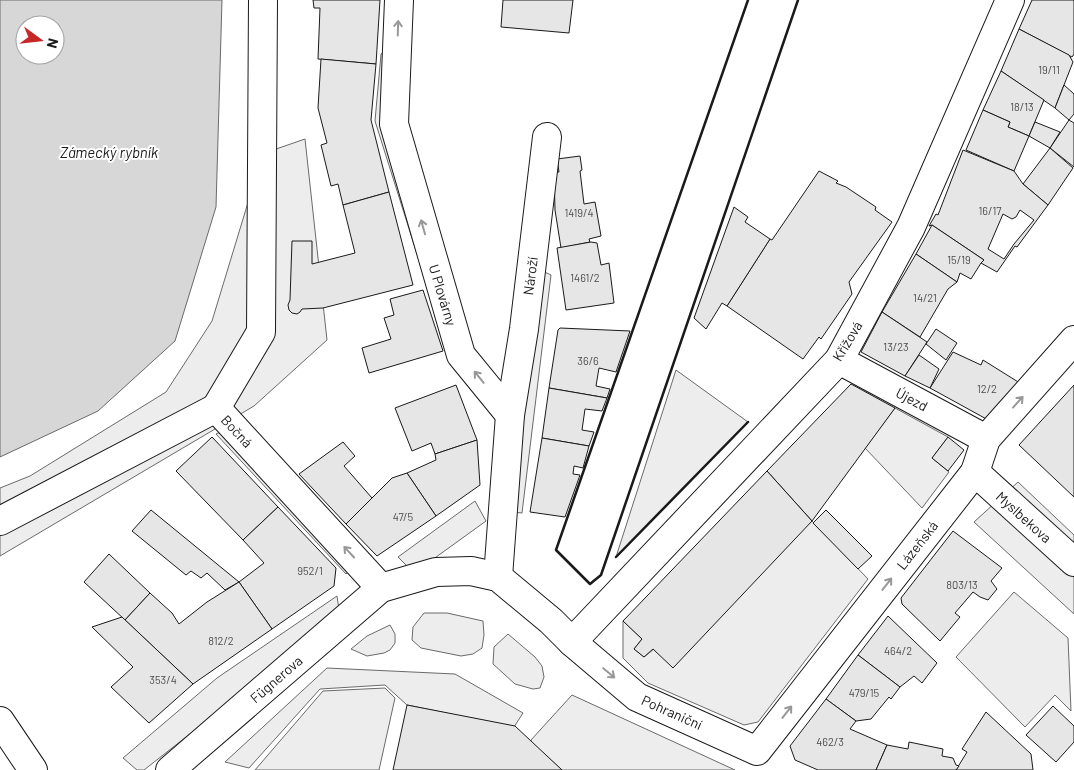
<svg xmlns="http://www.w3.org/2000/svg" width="1074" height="770" viewBox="0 0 1074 770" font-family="Barlow,sans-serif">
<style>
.built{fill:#ededed;stroke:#6a6a6a}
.water{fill:#d7d7d7;stroke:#6a6a6a;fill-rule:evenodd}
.building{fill:#e6e6e6;stroke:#1a1a1a;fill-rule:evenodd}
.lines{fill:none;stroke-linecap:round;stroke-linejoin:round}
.minor-casing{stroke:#1a1a1a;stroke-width:30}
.major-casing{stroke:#1a1a1a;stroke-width:30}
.minor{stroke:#fff;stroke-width:28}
.major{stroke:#fff;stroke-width:28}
.wall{stroke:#1a1a1a;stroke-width:2.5}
.oneway{stroke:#989898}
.labels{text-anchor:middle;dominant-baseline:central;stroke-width:4;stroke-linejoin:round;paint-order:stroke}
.number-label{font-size:11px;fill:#4d4d4d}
.street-label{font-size:14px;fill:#1a1a1a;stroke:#fff}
.water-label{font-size:15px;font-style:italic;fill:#1a1a1a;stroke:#fff}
</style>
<rect width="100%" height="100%" fill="#fff"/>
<g class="built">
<path d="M389 48 447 349 375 121 381 54Z"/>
<path d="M305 139 327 340 254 406 0 556V488L30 476 166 392 212 321 250 196 253 157Z"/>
<path d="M538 269 551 275 522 513 512 512Z"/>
<path d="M676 370 748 422 616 557Z"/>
<path d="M895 408 948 437 932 458 949 472 922 508 865 448Z"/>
<path d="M225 430 353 567 346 574 216 434Z"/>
<path d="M1018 482 1074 535V614L974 522Z"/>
<path d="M475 501 486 521 414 573 398 557Z"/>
<path d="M812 521 868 579 758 722 744 725 648 683 623 658V621L642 639 634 649 644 657Z"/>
<path d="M1014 592 1068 638 1071 711 1055 695 1025 727 956 657Z"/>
<path d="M337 596 340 616 144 770H137L123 758 217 678Z"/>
<path d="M424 613H447L483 621 484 635 482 648 473 654 461 656 421 648 412 640 413 627Z"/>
<path d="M390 625 395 634V643L390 650 384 653 367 656 351 649 367 636Z"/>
<path d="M508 634 535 657 542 666 544 677 540 688 533 689 515 684 493 664 494 647Z"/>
<path d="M327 668 455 674 523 713 514 727 407 705 385 685 320 689 249 768 225 762Z"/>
<path d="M385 688 395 698 379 770H255L323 691Z"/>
<path d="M572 695 735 770H562L531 742V740Z"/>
</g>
<path class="water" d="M0 0H222L216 207 175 341 98 411 0 457ZM25 25H55V55H25Z"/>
<g class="building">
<path d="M313 0H380L376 64 318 59 320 8H314Z"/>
<path d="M503 0H573L569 33 501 27Z"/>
<path d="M1032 0H1074V54L1072 57 1019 29Z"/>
<path d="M1019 29 1069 55 1073 62 1055 108 1001 71Z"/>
<path d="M321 59 376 64 371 120 389 192 343 205 338 184 331 186 321 145 327 143 318 108Z"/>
<path d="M1001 71 1044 100 1029 136 1008 127 1010 122 983 110Z"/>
<path d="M1064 85 1074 94V114L1069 120 1055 108Z"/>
<path d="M983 110 1010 122 1008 127 1029 136 1014 171 966 150Z"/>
<path d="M1069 120 1074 123V167L1050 148Z"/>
<path d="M1035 122 1060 132 1050 148 1029 136Z"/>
<path d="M1050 148 1073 168 1048 205 1023 184Z"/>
<path d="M963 150 1014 171 1023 184 1048 205 1017 247 1015 246 997 272 981 263 984 260 932 225 929 226 936 214 938 215ZM1020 210 1034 220 1014 244 1004 259 988 249 1003 214 1012 219 1016 217Z"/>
<path d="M580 156 582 170 580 171 584 204 595 202 601 236 589 239 590 242 561 248 555 210 554 172H559L557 159Z"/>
<path d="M819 171 838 181 836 183 846 187 876 207 875 210 892 222 849 282 852 294 821 339 819 337 803 359 727 306 770 239 772 240Z"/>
<path d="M389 192 413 285 323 308 302 309 300 312 297 314 292 313 289 310 288 305 290 300 292 241H312V264L355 253 343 205Z"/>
<path d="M734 207 748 217 745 222 770 239 727 306 722 303 706 329 694 318Z"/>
<path d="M932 225 984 260 981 263 971 279 960 273 957 282 916 254Z"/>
<path d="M591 242 597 243 601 265 609 263 614 303 566 310 557 248Z"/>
<path d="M916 254 957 282 948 289 920 337 882 312Z"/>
<path d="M423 290 443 351 369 373 362 348 391 339 384 318 394 315 390 299Z"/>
<path d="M882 312 927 342 905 376 861 352Z"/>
<path d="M560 328 630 331 616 372 599 368 596 386 610 389 607 398 549 388 558 330Z"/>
<path d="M936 329 957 343 946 360 926 344Z"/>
<path d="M953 352 981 365 983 360 1023 385 990 421 930 388Z"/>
<path d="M919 355 939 369 930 388 905 376Z"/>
<path d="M851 384 895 408 812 521 767 471Z"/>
<path d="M456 385 477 440 435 454 431 443 412 451 395 408Z"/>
<path d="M1074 385V497L1019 445Z"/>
<path d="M549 388 607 398 602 411 585 409 582 430 594 432 589 446 542 438Z"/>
<path d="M212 437 278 507 243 540 176 471Z"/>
<path d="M948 437 964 450 948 471 932 458Z"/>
<path d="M542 438 589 446 583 468 574 466 573 474 580 475 565 517 530 512Z"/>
<path d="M477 440 480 485 436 516 407 473 436 460 435 454Z"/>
<path d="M343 442 355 456 344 466 372 498 346 524 299 474Z"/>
<path d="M767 471 812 521 673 668 653 649 644 657 634 649 642 639 623 621Z"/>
<path d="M407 473 436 516 377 556 346 524 392 478Z"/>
<path d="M278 507 336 568 334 586 272 629 239 582 264 563 243 540Z"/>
<path d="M151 510 239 582 225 590 207 573 201 578 191 571 186 575 132 531Z"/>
<path d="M826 510 872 556 858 569 813 523Z"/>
<path d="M953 531 1002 568 991 581 997 589 988 600 980 597 973 592 955 613 960 617 940 641 902 604 901 598Z"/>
<path d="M109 554 150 593 125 620 84 582Z"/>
<path d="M239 582 272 629 193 684 125 620 150 593 172 613 179 624 207 602Z"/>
<path d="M888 616 937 663 922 683 914 676 900 687 858 655Z"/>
<path d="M122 617 193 684 149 723 111 687 133 667 92 627Z"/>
<path d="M858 655 900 687 891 699 889 697 871 719 856 721 826 699Z"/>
<path d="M826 699 856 721 850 729 887 745 876 770H818L795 760 790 746Z"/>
<path d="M407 705 515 726 562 770H393Z"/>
<path d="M1053 706 1074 726V742L1056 762 1026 735Z"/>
<path d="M986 712 1031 754 1033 770H956L967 752 962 749Z"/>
<path d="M909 742 943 749 942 756 953 758 956 765 959 766 956 770H876L887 745 908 749Z"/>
</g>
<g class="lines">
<g class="minor-casing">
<g id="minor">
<path d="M399 0 394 124 461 355 510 415"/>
<path d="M839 360 986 439"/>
<path d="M216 408 261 332 263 0"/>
<path d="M216 408 381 588"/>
<path d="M975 472 1074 562"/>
<path d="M0 521 216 408"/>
<path d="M498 577 510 415 524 329 547 137"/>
<path d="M572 642 839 360 911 227 1010 0"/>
<path d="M170 770 381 588 436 572 471 571 498 577 551 621 572 642 637 697 757 751 975 472 986 439 1074 340"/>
</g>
</g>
<g class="major-casing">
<path id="major" d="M0 721 33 770"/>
</g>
<use href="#minor" class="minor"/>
<use href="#major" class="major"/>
<g class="wall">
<path d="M748 0 556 550 590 584 601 575 798 0"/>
<path d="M616 557 748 422"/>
</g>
</g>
<defs><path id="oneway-shaft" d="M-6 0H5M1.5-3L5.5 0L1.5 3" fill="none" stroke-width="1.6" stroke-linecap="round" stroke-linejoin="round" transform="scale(1.25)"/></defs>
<g class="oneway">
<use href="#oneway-shaft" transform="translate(398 28) rotate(-88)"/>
<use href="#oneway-shaft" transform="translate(423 227) rotate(-106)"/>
<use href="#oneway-shaft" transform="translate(479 377) rotate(-129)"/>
<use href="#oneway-shaft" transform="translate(1018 402) rotate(-48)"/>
<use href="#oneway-shaft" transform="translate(349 552) rotate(-133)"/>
<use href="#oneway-shaft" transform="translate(887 584) rotate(-52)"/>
<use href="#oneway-shaft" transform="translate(609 673) rotate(40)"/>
<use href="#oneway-shaft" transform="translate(787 712) rotate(-52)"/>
</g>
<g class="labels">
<g class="number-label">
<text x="1049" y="69">19/11</text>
<text x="1022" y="106">18/13</text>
<text x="990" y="210">16/17</text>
<text x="579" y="212">1419/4</text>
<text x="959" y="259">15/19</text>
<text x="585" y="277">1461/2</text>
<text x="925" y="297">14/21</text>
<text x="896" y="346">13/23</text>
<text x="588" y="360">36/6</text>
<text x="987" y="388">12/2</text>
<text x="403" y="516">47/5</text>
<text x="310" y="570">952/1</text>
<text x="962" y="584">803/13</text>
<text x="221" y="640">812/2</text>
<text x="898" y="650">464/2</text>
<text x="163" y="679">353/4</text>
<text x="864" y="692">479/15</text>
<text x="830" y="741">462/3</text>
</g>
<g class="street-label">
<text transform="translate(530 276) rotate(-83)">Nároží</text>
<text transform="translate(443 295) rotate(73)">U Plovárny</text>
<text transform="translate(847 341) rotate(-59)">Křížová</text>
<text transform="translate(912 399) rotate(28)">Újezd</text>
<text transform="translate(237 431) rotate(47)">Bočná</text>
<text transform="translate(1024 517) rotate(42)">Myslbekova</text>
<text transform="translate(917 545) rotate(-52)">Lázeňská</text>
<text transform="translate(276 679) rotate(-41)">Fügnerova</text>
<text transform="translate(672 712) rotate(24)">Pohraniční</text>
</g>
<g class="water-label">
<text x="109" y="152">Zámecký rybník</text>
</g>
</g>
<g transform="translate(40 40) rotate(105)"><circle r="24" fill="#ffffff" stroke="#a3a3a3"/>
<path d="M0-4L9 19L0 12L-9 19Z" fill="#c62828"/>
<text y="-8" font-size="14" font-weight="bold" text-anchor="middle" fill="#1a1a1a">N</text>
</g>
</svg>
